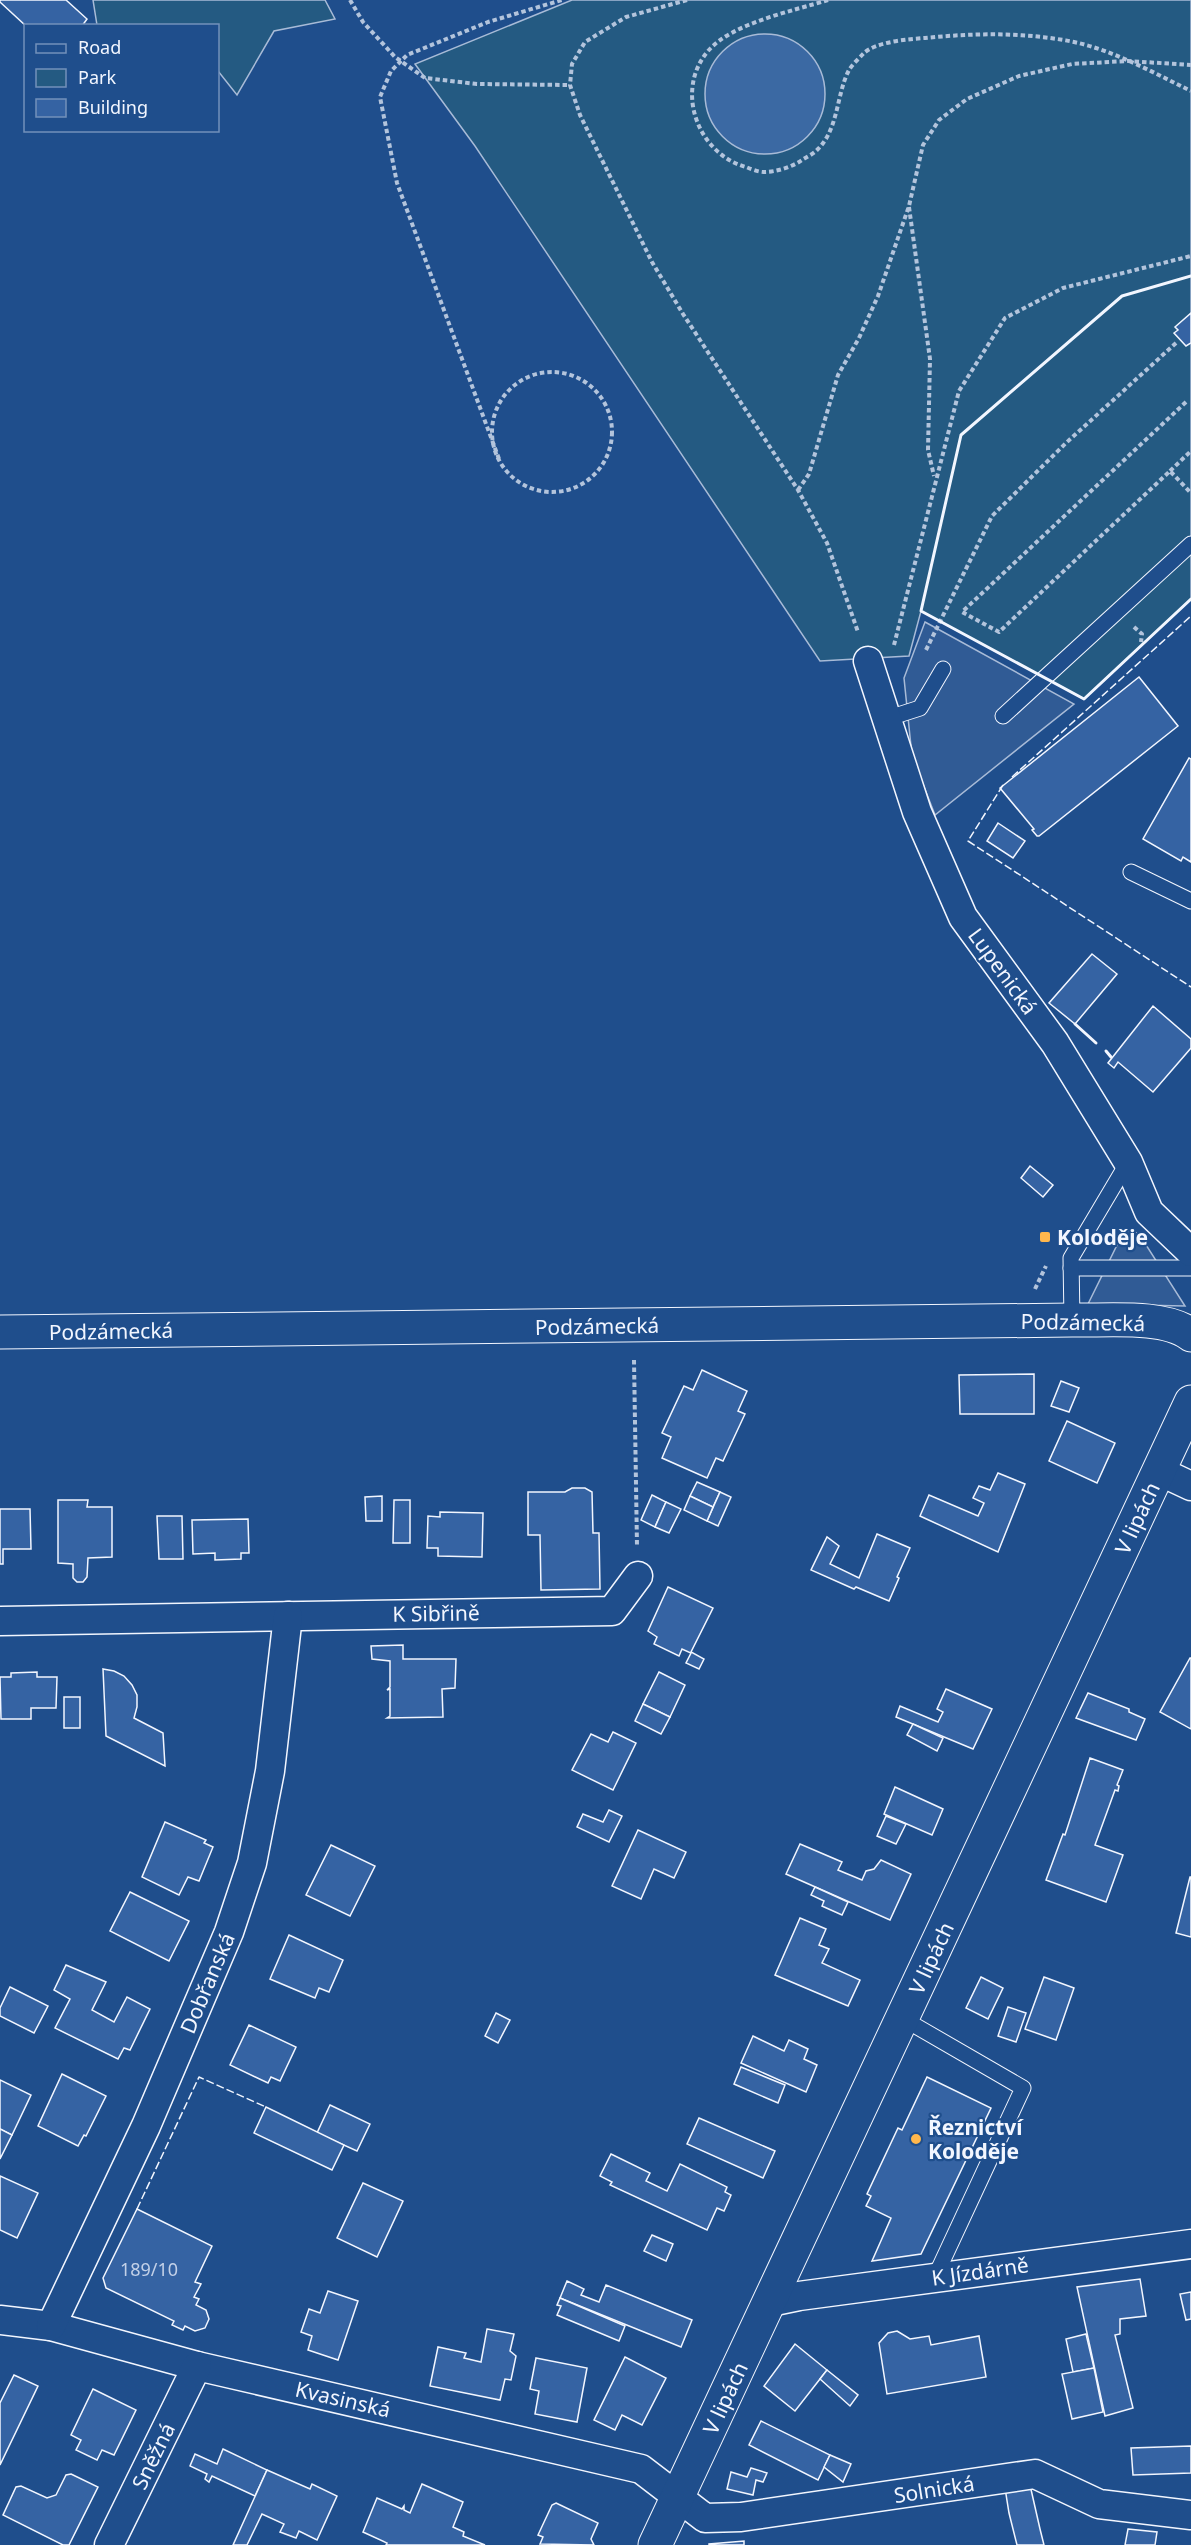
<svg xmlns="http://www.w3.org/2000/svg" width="1191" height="2545" viewBox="0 0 1191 2545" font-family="'Noto Sans',sans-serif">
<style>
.green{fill:#245a82;stroke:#a8bbd7;stroke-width:1.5}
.parking{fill:#305b95;stroke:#a8bbd7;stroke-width:1.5}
.water{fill:#3b69a3;stroke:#a8bbd7;stroke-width:1.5}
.building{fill:#3563a3;stroke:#f2f6ff;stroke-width:1.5}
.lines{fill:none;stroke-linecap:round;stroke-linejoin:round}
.lane-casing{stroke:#f2f6ff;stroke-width:17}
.street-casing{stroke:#f2f6ff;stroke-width:31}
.secondary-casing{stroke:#f2f6ff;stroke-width:35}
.path{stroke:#b3c4dc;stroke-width:4;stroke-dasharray:4.5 3;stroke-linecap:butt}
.lane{stroke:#1f4e8c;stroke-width:15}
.street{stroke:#1f4e8c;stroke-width:28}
.secondary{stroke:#1f4e8c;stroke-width:33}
.fence{stroke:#f2f6ff;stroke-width:1.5;stroke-dasharray:8 3;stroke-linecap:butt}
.wall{stroke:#f2f6ff;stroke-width:3}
.poi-dot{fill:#ffb74d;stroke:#1f4e8c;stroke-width:2}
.labels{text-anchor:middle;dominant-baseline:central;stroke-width:4.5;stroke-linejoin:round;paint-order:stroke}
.number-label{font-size:18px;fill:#c3d1e8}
.street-label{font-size:21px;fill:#f2f6ff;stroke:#1f4e8c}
.poi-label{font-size:21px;font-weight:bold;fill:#f2f6ff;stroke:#1f4e8c;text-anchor:start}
</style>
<rect width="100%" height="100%" fill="#1f4e8c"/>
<g class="green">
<path d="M93 0H325L335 19 274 31 237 95 218 71V26L97 25Z"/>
<path d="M572 0H1191V599L1084 699 921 611 909 656 820 661 475 146 415 64Z"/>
</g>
<g class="parking">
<path d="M925 622 1074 704 935 815 912 756 904 678Z"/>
<path d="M1133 1230 1141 1237 1185 1306 1088 1304 1122 1235 1126 1231Z"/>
</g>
<circle class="water" cx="765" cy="94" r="60"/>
<g class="building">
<path d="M0 0H66L87 19 82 26H26L0 2Z"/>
<path d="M1191 313V343L1186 346 1174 333 1178 330 1175 327Z"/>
<path d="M1139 677 1178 726 1039 836H1037L1032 830 1034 829 1000 788Z"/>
<path d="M1189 758 1191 759V862L1183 857 1181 861 1143 839Z"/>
<path d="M998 823 1025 841 1013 858 987 841Z"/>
<path d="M1092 954 1117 974 1075 1024 1049 1003Z"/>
<path d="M1153 1006 1191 1039V1048L1153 1092 1118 1062 1114 1068 1108 1063Z"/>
<path d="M1030 1166 1053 1185 1043 1197 1021 1178Z"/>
<path d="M702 1370 747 1391 738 1411 745 1414 723 1461 716 1458 707 1478 662 1458 671 1437 662 1433 684 1386 693 1390Z"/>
<path d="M1034 1374V1414H960L959 1375Z"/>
<path d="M1061 1381 1079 1388 1069 1412 1051 1406Z"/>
<path d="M1067 1421 1115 1443 1097 1483 1049 1461Z"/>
<path d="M998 1473 1025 1484 998 1552 920 1516 929 1495 978 1516 984 1503 973 1498 979 1486 990 1490Z"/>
<path d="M697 1482 720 1492 713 1507 690 1496Z"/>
<path d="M572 1488H585L592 1492 593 1533H599L600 1589 541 1590 540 1535H528V1492H565Z"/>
<path d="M720 1492 731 1497 718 1526 707 1521Z"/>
<path d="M652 1495 666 1502 655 1527 641 1520Z"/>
<path d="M382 1496V1521H366L365 1497Z"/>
<path d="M690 1496 713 1507 707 1521 684 1510Z"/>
<path d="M58 1500H88L87 1507H112V1557L88 1558 87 1577 83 1582H77L73 1578V1564L58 1563Z"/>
<path d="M394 1500H410V1543H393Z"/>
<path d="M666 1502 681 1509 669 1533 655 1527Z"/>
<path d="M0 1509H30L31 1549H3V1564H0Z"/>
<path d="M440 1512 483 1513 482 1557 438 1556V1548H427L428 1516 440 1517Z"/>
<path d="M157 1516H182L183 1559H159Z"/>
<path d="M248 1519 249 1553H241V1559L215 1560V1553L193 1554 192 1520Z"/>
<path d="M877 1534 910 1548 897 1577 899 1578 889 1601 856 1587 854 1589 811 1570 827 1537 839 1546 830 1564 859 1578Z"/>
<path d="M668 1587 713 1608 691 1652 704 1659 699 1669 686 1663 691 1653 682 1649 679 1656 654 1644 657 1637 648 1631Z"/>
<path d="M403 1645V1659H456L455 1688 442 1689 443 1717 387 1718 390 1716V1689L387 1690 390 1687V1661L372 1659 371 1646Z"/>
<path d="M1190 1658H1191V1729L1160 1712Z"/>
<path d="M103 1669 114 1671 124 1676 132 1685 137 1695V1707L134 1718 163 1733 165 1766 106 1736Z"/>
<path d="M37 1672V1677H57L56 1708H31V1719H1L0 1677H11V1673Z"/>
<path d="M659 1672 685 1685 670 1717 643 1704Z"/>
<path d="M946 1689 992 1709 973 1749 896 1717 900 1706 938 1722 943 1712 937 1709Z"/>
<path d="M1088 1693 1129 1709V1712L1145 1719 1136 1740 1076 1718Z"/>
<rect x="64" y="1697" width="16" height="31"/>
<path d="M643 1704 670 1717 661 1734 635 1721Z"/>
<path d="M913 1724 943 1738 937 1751 907 1735Z"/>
<path d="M613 1732 636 1743 613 1790 572 1770 591 1734 608 1742Z"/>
<path d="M1090 1758 1123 1770 1117 1785 1119 1786 1118 1791 1115 1790 1095 1845 1123 1855 1106 1902 1046 1880 1063 1834 1065 1835Z"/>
<path d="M895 1787 943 1809 932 1835 884 1814Z"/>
<path d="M609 1810 622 1816 609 1842 577 1827 583 1814 603 1822Z"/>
<path d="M886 1816 906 1824 896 1844 877 1836Z"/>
<path d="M165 1822 206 1840 204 1843 213 1847 199 1881 188 1877 179 1895 142 1877Z"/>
<path d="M638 1830 686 1852 674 1878 654 1869 641 1899 612 1886Z"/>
<path d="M800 1844 842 1862 838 1870 862 1880 866 1871 874 1869 881 1860 911 1874 890 1920 786 1874Z"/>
<path d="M331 1845 375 1866 350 1916 306 1895Z"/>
<path d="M1190 1877H1191V1937L1176 1933Z"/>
<path d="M815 1887 848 1902 842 1915 822 1906 824 1901 811 1895Z"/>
<path d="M130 1892 189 1921 169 1961 110 1931Z"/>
<path d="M800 1918 826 1929 819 1945 829 1949 822 1963 860 1980 848 2006 775 1975Z"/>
<path d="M289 1935 343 1960 329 1992 319 1988 315 1998 270 1979Z"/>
<path d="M66 1965 106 1982 92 2010 114 2022 127 1997 150 2009 130 2050 124 2048 118 2059 55 2028 70 1999 54 1990Z"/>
<path d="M981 1977 1003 1988 988 2019 966 2008Z"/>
<path d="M1044 1977 1074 1988 1056 2040 1025 2029Z"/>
<path d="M10 1987 48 2006 34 2033 0 2016V2008Z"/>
<path d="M1008 2007 1026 2013 1016 2042 998 2036Z"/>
<path d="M496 2013 510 2020 498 2043 485 2036Z"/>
<path d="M249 2025 296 2047 280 2081 271 2077 268 2083 230 2065Z"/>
<path d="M753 2036 784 2051 789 2040 808 2049 804 2059 817 2065 806 2092 741 2063Z"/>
<path d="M741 2067 785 2085 778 2103 734 2084Z"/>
<path d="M62 2074 106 2096 86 2136 84 2135 78 2146 38 2126Z"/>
<path d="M927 2077 991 2108 921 2254 872 2261 891 2218 866 2206 871 2196 867 2194 898 2128 902 2130Z"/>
<path d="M0 2080 31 2095 12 2135 0 2129Z"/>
<path d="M330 2105 370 2124 357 2151 317 2133Z"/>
<path d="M266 2107 344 2145 332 2170 254 2133Z"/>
<path d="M699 2118 775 2151 763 2178 687 2144Z"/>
<path d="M0 2129 12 2135 0 2159Z"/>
<path d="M611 2154 650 2173 646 2181 667 2191 680 2164 727 2187 725 2192 731 2195 724 2211 717 2208 707 2230 610 2185 612 2182 600 2176Z"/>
<path d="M0 2176 38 2193 17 2238 0 2230Z"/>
<path d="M363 2183 403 2201 377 2257 337 2238Z"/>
<path d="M137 2209 212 2246 195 2282 201 2284 194 2297 199 2299 196 2305 206 2310 209 2319 205 2328 195 2331 185 2326 183 2330 172 2325 174 2321 106 2288 103 2278Z"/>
<path d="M652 2235 673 2244 666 2261 644 2251Z"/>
<path d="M1140 2279 1146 2316 1120 2319V2334L1115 2335 1133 2408 1105 2416 1077 2287Z"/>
<path d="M567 2281 584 2289 581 2295 599 2302 606 2285 692 2320 681 2347 560 2298Z"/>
<path d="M328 2291 358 2301 338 2360 308 2350 312 2336 301 2332 309 2309 320 2313Z"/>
<path d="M1191 2292V2319L1186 2320 1180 2294Z"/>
<path d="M560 2298 625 2326 619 2341 557 2315 561 2306 557 2305Z"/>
<path d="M487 2329 514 2334 510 2351 516 2356 511 2380 505 2379 500 2400 430 2386 438 2347 466 2353 464 2358 481 2362Z"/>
<path d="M897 2331 910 2339 929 2336 931 2345 979 2336 986 2377 887 2394 879 2343 888 2333Z"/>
<path d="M1086 2334 1094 2368 1073 2372 1066 2339Z"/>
<path d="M795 2344 827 2370 795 2411 764 2386Z"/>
<path d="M625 2357 666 2378 642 2425 622 2415 615 2430 594 2420Z"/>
<path d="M536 2358 587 2368 577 2422 535 2414 539 2391 530 2389Z"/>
<path d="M1094 2368 1103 2412 1072 2419 1062 2374Z"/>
<path d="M827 2370 858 2395 850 2406 820 2379Z"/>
<path d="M14 2375 38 2386 0 2465V2403Z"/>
<path d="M93 2389 136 2410 114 2455 102 2450 97 2460 76 2450 81 2440 71 2435Z"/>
<path d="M761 2421 830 2455 818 2480 749 2445Z"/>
<path d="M1191 2446V2473L1133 2475 1131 2448Z"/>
<path d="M223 2449 267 2470 255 2496 212 2476 209 2482 205 2479 207 2474 190 2466 195 2454 217 2464Z"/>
<path d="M830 2455 851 2464 843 2482 824 2467Z"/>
<path d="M751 2468 767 2473 763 2482 756 2480 753 2495 727 2489 731 2472 747 2477Z"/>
<path d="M267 2470 310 2489 312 2484 337 2496 317 2540 299 2531 296 2538 280 2532 284 2524 262 2514 247 2545H233Z"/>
<path d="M71 2474 98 2487 69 2545H63L3 2515 16 2487 21 2486 47 2498 56 2495 66 2475Z"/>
<path d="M422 2484 463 2502 453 2527 464 2532 463 2536 485 2545H386L387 2543 363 2532 377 2498 402 2509 404 2506V2510L410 2513Z"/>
<path d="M1030 2485 1040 2529 1044 2545H1017L1009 2513 1005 2488Z"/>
<path d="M556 2503 598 2523 591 2539 594 2545 540 2544 543 2537 538 2535 552 2505Z"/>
<path d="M1128 2529 1157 2532 1155 2545H1125Z"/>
<path d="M744 2541V2545H709V2544Z"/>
</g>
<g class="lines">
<g class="lane-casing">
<g id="lane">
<path d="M1003 716 1191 544"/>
<path d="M889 723 895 716 920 708 943 669"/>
<path d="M1131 872 1191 901"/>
<path d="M1071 1268H1191"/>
<path d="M1072 1320 1071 1258 1128 1162"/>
<path d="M902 2018 1023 2088 935 2277"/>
</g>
</g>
<g class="street-casing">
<g id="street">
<path d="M868 661 917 812 963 917 1055 1043 1128 1162 1149 1212 1191 1252"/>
<path d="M1159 1471 1191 1486"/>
<path d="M0 1621 612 1611 638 1576"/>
<path d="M770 2302 799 2296 1191 2244"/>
<path d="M0 2320 51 2326 197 2366 641 2469 705 2518 741 2517 1035 2474 1099 2504 1191 2515"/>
<path d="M51 2326 146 2126 229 1932 252 1863 270 1771 288 1616"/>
<path d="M109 2545 197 2366"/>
</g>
</g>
<g class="secondary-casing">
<g id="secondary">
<path d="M0 1332 1072 1320C1104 1321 1165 1314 1191 1335"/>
<path d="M655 2545 1191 1402"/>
</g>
</g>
<g class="path">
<path d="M350 0 363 22 395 57 425 78 477 84 570 85"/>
<path d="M687 0 626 17 585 42 572 64 570 85 580 115 652 262 683 314 798 490 827 543 858 632"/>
<path d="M828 0C793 11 732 23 708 51 674 91 698 154 746 167 751 169 758 172 764 172 776 172 792 167 802 160 807 157 813 154 817 150 839 129 836 95 849 70 852 65 859 58 864 53 876 42 908 39 925 38 974 33 1025 32 1074 42 1115 51 1154 73 1191 91"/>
<path d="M909 207 930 359 928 450 934 476"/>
<circle cx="552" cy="432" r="60"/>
<path d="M1186 402 962 612 999 632 1170 471 1191 493"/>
<path d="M499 459 397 183 380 97 391 71 407 55 488 22 562 0"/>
<path d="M1170 471 1191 451"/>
<path d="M798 490 809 474 838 375 859 338 878 296 909 206 923 145 939 120 967 99 1019 76 1072 64 1128 61 1191 65"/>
<path d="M1134 627 1142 634 1141 642"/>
<path d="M894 645 959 391 1005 318 1063 288 1191 256"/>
<path d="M926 650 992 516 1066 443 1176 343"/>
<path d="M1035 1289 1046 1266"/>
<path d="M634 1360 637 1546"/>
</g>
<use href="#lane" class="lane"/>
<use href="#street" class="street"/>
<use href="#secondary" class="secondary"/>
<g class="fence">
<path d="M1012 777 1191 616"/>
<path d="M1003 785 968 841 1191 987"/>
<path d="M137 2209 199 2077 266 2107"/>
</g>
<g class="wall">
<path d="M1191 276 1122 296 961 435 921 611 1084 699 1191 599"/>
<path d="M1075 1024 1096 1043"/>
<path d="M1106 1051 1111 1057"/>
</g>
</g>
<g class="poi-dot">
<rect x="1039" y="1231" width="12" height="12" rx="3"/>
<circle cx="916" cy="2139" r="6"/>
</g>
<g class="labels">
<g class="number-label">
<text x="149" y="2269">189/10</text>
</g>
<g class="street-label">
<text transform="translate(1003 971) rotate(54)">Lupenická</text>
<text transform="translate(1083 1322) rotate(1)">Podzámecká</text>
<text transform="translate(597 1326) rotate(-1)">Podzámecká</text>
<text transform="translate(111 1331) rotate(-1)">Podzámecká</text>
<text transform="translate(1137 1518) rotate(-65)">V lipách</text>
<text transform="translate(436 1613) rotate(-1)">K Sibřině</text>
<text transform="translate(931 1958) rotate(-65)">V lipách</text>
<text transform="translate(207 1983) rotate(-67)">Dobřanská</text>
<text transform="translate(980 2271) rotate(-8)">K Jízdárně</text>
<text transform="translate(725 2398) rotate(-65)">V lipách</text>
<text transform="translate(343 2399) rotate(13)">Kvasinská</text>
<text transform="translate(153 2456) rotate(-64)">Sněžná</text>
<text transform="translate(934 2489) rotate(-9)">Solnická</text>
</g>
<g class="poi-label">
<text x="1057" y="1237">Koloděje</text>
<text x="928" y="2127">Řeznictví<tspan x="928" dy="24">Koloděje</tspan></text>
</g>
</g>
<rect x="24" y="24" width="195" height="108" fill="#1f4e8c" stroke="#7391ba" stroke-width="1.5"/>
<rect x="36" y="44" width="30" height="9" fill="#1f4e8c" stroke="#7391ba" stroke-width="1.5"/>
<text x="78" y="54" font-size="18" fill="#f2f6ff">Road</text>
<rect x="36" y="69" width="30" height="18" fill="#245a82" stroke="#7391ba" stroke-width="1.5"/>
<text x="78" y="84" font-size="18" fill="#f2f6ff">Park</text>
<rect x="36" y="99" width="30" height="18" fill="#3563a3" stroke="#7391ba" stroke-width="1.5"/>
<text x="78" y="114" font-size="18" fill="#f2f6ff">Building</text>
</svg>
